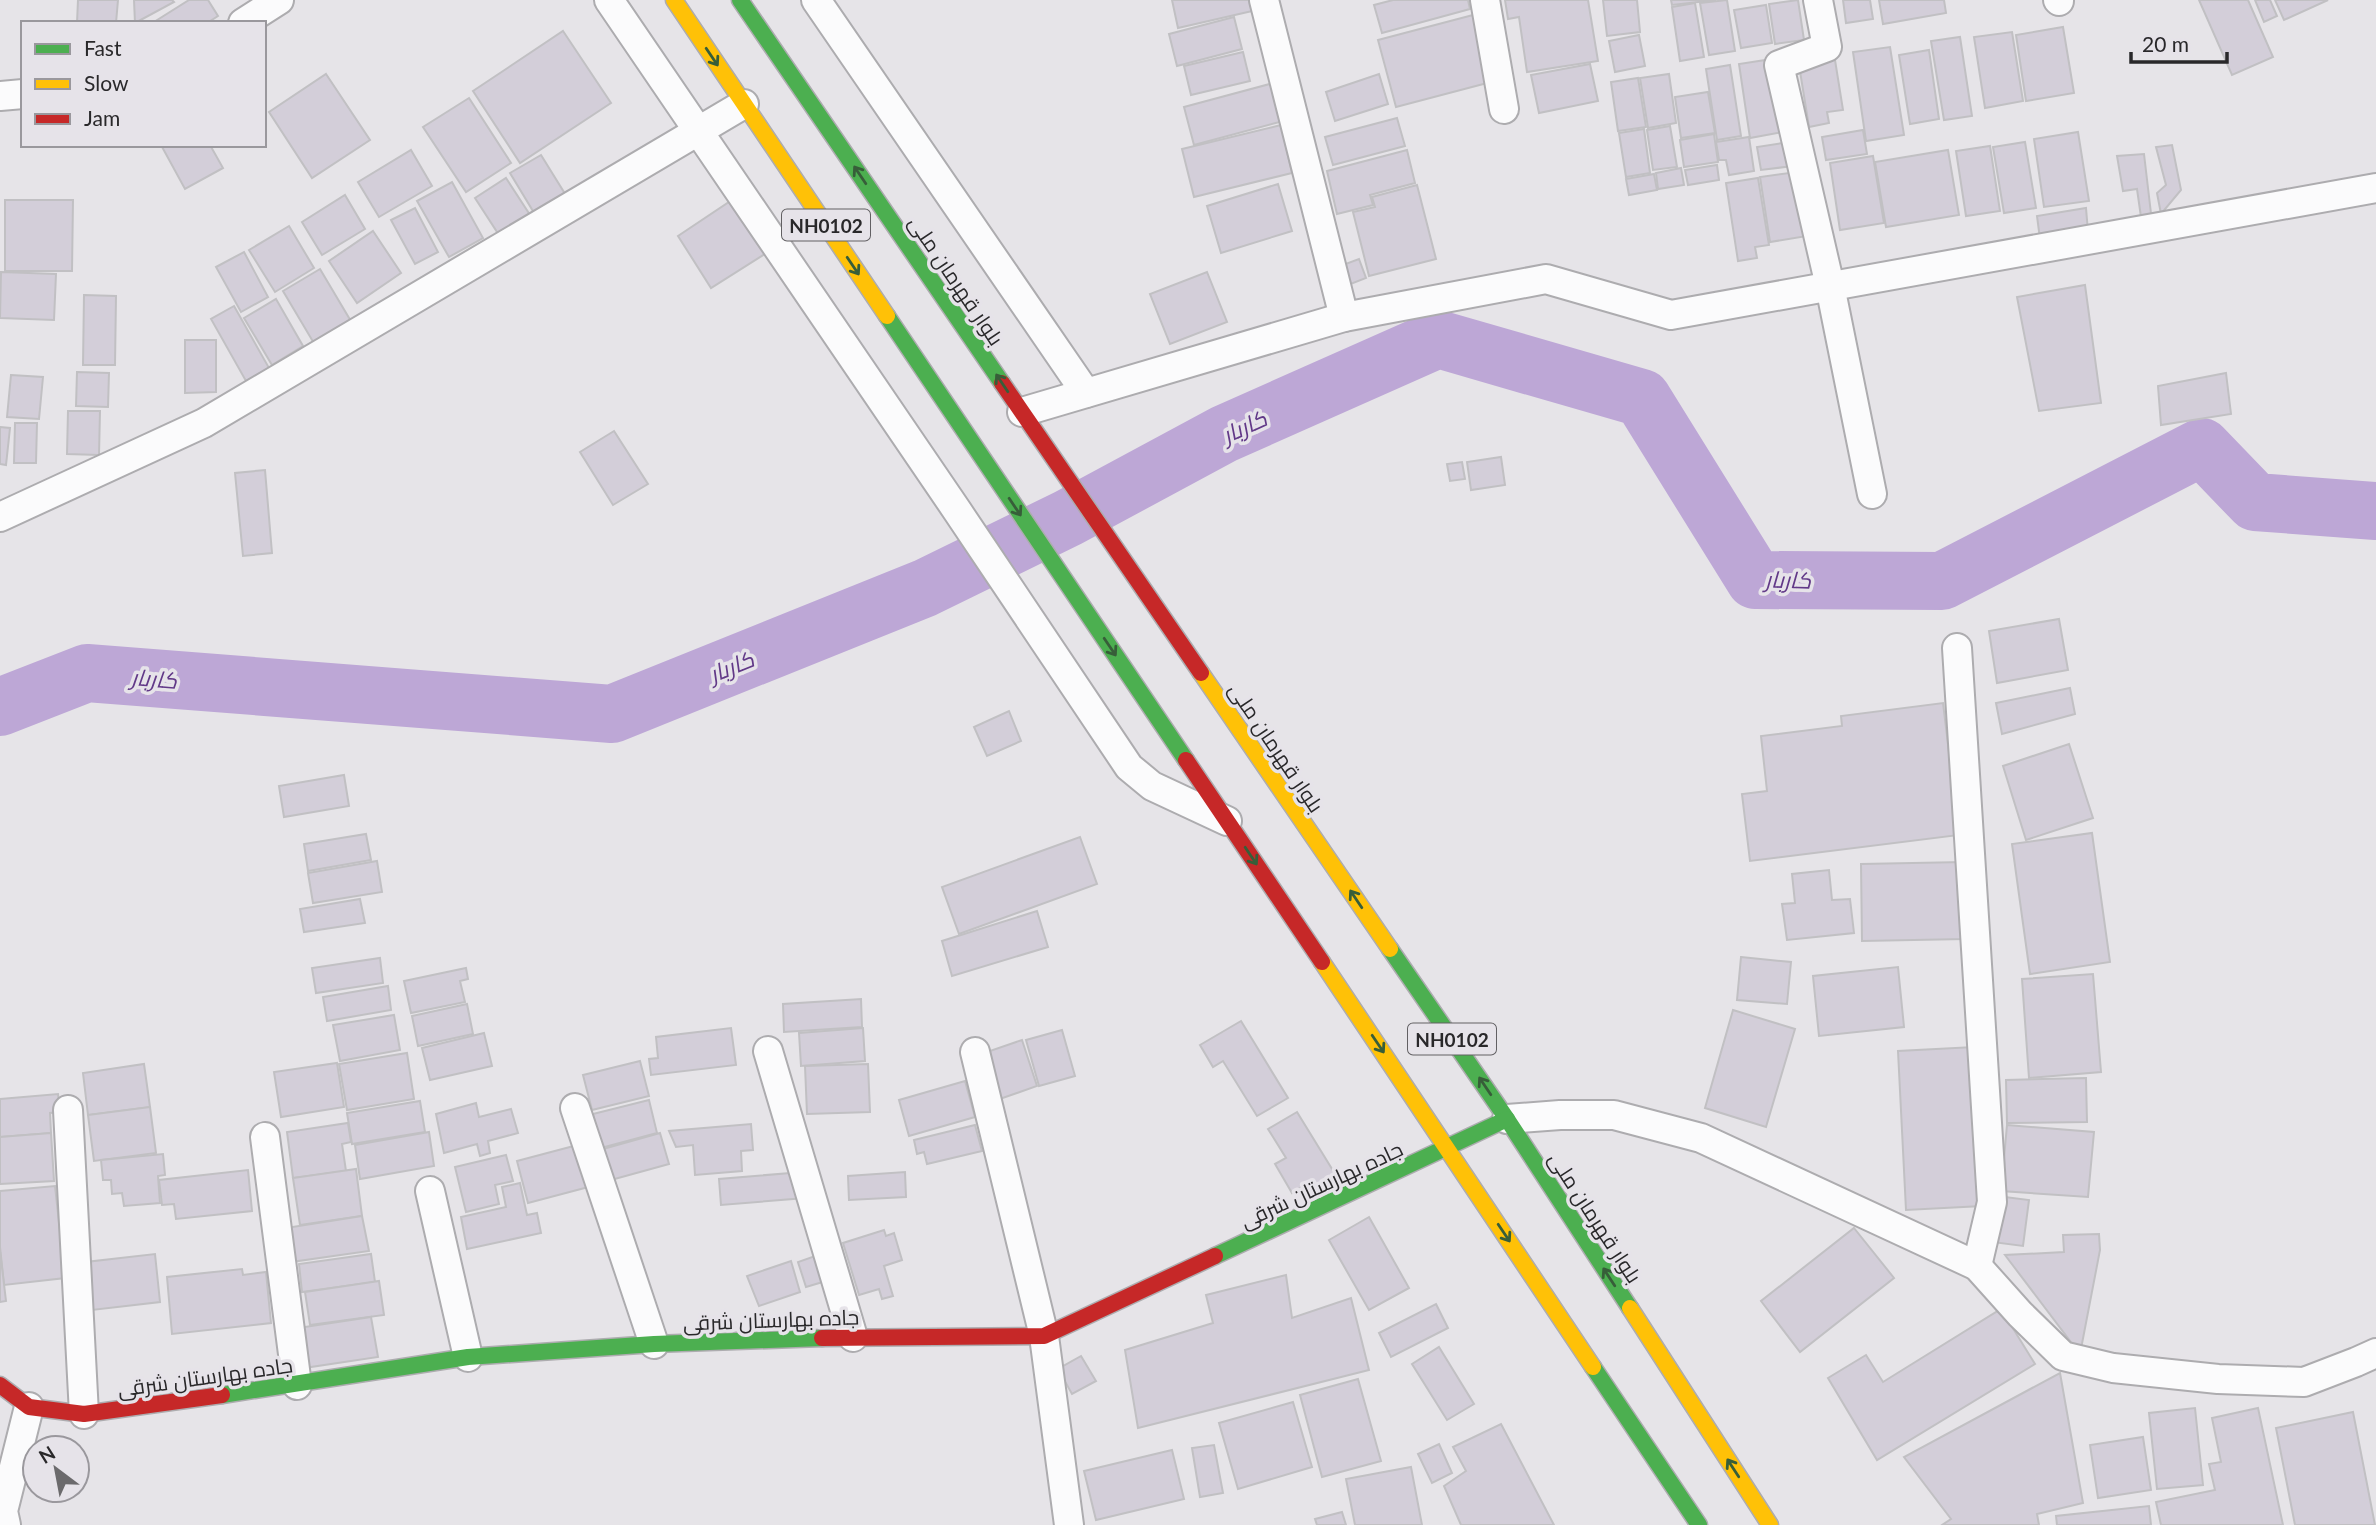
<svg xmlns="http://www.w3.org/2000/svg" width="2376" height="1525" viewBox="0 0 2376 1525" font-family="Lato,Cairo,sans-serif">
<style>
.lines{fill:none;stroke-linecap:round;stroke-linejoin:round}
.river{stroke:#bda7d6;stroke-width:58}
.building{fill:#d3ced9;stroke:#c1c0c3;stroke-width:2}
.street-casing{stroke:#adacaf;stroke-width:32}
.fast-casing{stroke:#adacaf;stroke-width:19}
.slow-casing{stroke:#adacaf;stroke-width:19}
.jam-casing{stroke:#adacaf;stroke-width:19}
.street{stroke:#fbfbfc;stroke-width:28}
.fast{stroke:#4caf50;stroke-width:16}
.slow{stroke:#ffc107;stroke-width:16}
.jam{stroke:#c62828;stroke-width:16}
.oneway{stroke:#375e39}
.labels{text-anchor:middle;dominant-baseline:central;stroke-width:7;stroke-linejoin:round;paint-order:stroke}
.shield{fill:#e6e3e9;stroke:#626063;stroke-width:2}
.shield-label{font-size:19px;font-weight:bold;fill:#29282a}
.street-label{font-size:21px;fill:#29282a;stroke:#e6e3e9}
.water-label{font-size:23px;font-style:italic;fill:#623988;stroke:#e6e3e9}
</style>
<rect width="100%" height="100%" fill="#e6e4e8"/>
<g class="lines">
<path class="river" d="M0 707 87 673 612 714 925 588 1068 518 1224 434 1438 339 1642 398 1755 580 1942 581 2202 447 2255 502 2376 511"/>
</g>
<g class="building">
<path d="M78 0H118L116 23H77Z"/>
<path d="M134 0H172L174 2 135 23Z"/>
<path d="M189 0H208L218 16 207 23 154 22Z"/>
<path d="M1172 0H1259L1261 9 1178 28Z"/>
<path d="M1393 0H1468L1470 9 1382 33 1374 5Z"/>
<path d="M1505 0H1588L1598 61 1527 72 1519 17 1508 19Z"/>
<path d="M1603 0H1637L1640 32 1607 36Z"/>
<path d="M1671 0H1716L1672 5Z"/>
<path d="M1727 0 1735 51 1709 55 1700 3Z"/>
<path d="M1798 0 1804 40 1775 44 1769 4Z"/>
<path d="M1843 0H1870L1873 19 1846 23Z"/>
<path d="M1879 0H1944L1946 13 1883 24Z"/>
<path d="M2199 0H2248L2273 57 2232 75Z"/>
<path d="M2255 0H2270L2277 16 2264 22Z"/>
<path d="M2275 0H2328L2284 20Z"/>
<path d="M1695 3 1704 57 1680 61 1672 7Z"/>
<path d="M1766 5 1772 43 1741 48 1734 10Z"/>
<path d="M1473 15 1491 82 1396 107 1378 40Z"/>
<path d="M1234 17 1242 49 1177 66 1169 34Z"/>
<path d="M2063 27 2074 93 2026 101 2016 35Z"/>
<path d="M563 31 611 103 520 163 473 91Z"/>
<path d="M2012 32 2023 101 1985 108 1974 37Z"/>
<path d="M1639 35 1645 66 1615 72 1609 41Z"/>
<path d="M1960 37 1972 116 1944 120 1931 41Z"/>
<path d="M1890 47 1904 135 1866 141 1853 52Z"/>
<path d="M1929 50 1939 119 1910 124 1899 55Z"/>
<path d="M1243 52 1250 81 1191 95 1184 66Z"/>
<path d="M1772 59 1783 132 1750 138 1739 64Z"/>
<path d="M1835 60 1843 110 1827 112 1829 123 1809 127 1799 65Z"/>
<path d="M1590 64 1598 101 1539 113 1531 75Z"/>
<path d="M1730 65 1741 136 1717 140 1706 69Z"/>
<path d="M326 74 370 140 312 178 269 112Z"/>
<path d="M1379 74 1388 104 1335 121 1326 92Z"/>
<path d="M1669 74 1676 123 1648 128 1640 78Z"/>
<path d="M1638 78 1646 127 1618 131 1611 82Z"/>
<path d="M1277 82 1287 120 1194 145 1184 107Z"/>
<path d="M1708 92 1715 133 1681 138 1675 97Z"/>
<path d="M469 98 511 163 466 192 423 127Z"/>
<path d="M1397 118 1405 146 1333 165 1325 137Z"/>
<path d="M1281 125 1292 173 1194 197 1182 149Z"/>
<path d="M1670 126 1677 167 1653 170 1647 130Z"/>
<path d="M1644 129 1650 173 1626 177 1619 133Z"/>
<path d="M1863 130 1867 154 1826 160 1822 137Z"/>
<path d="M2078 132 2089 201 2044 207 2034 139Z"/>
<path d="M1714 134 1718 162 1684 167 1680 140Z"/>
<path d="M1749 137 1754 171 1729 175 1726 160H1719L1716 142Z"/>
<path d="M1789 142 1793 166 1761 170 1757 147Z"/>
<path d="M2025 142 2036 208 2004 213 1993 147Z"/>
<path d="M161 145H210L223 168 185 189Z"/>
<path d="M2172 145 2181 190 2161 214 2157 193 2166 185 2156 147Z"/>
<path d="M1990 146 2000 211 1966 216 1956 151Z"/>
<path d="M411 150 432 186 379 217 358 182Z"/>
<path d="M1407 150 1415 183 1370 195 1373 205 1337 214 1327 171Z"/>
<path d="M1948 150 1959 215 1886 227 1875 162Z"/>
<path d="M2144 154 2152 222 2142 224 2137 189 2123 191 2117 156Z"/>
<path d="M541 155 567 197 536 216 510 173Z"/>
<path d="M1873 156 1884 223 1840 230 1830 163Z"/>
<path d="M1717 165 1719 180 1688 185 1685 170Z"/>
<path d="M1681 168 1684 185 1658 189 1656 173Z"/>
<path d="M1797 172 1807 236 1770 242 1760 177Z"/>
<path d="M1654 174 1657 190 1629 195 1626 179Z"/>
<path d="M506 178 532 218 501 238 475 198Z"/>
<path d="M1758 178 1769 245 1755 247 1757 258 1738 261 1726 183Z"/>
<path d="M452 182 483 238 449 257 417 201Z"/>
<path d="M1278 184 1292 231 1221 253 1207 206Z"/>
<path d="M1417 185 1436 259 1369 276 1353 212 1375 207 1372 197Z"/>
<path d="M345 195 365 229 322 255 302 222Z"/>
<path d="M735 198 768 252 711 288 678 236Z"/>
<path d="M5 200H73L72 271H5Z"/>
<path d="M415 208 438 252 415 264 391 220Z"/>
<path d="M2086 208 2088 232 2040 239 2037 216Z"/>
<path d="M289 226 314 268 275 292 249 250Z"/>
<path d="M373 231 401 273 357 303 329 261Z"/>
<path d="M244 252 268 297 241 312 216 267Z"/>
<path d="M1359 259 1366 278 1348 285 1340 266Z"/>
<path d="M320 269 352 323 315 345 283 291Z"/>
<path d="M1 272 56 274 54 320 0 318Z"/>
<path d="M1207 272 1227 322 1170 344 1150 294Z"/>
<path d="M2085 285 2101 403 2039 411 2017 297Z"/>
<path d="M84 295 116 296 115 365H83Z"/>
<path d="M276 299 303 346 272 365 244 318Z"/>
<path d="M234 306 269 368 246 381 211 319Z"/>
<path d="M185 340H216V392L185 393Z"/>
<path d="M77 372 109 373 108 407 76 406Z"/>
<path d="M2226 373 2231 414 2161 425 2158 386Z"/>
<path d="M11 375 43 377 39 419 7 417Z"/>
<path d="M68 411H100L99 455 67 454Z"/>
<path d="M15 423H37L36 463H14Z"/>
<path d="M0 427 10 428 6 465 0 464Z"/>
<path d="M614 431 648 484 613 505 580 452Z"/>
<path d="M1501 457 1505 485 1471 490 1467 462Z"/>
<path d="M1462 462 1465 479 1450 481 1447 464Z"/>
<path d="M265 470 272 553 243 556 235 473Z"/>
<path d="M2059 619 2068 670 1997 683 1989 631Z"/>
<path d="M2070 688 2075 714 2002 734 1996 703Z"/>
<path d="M1943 703 1959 835 1750 861 1742 794 1767 791 1761 736 1842 726 1841 716Z"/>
<path d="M1009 711 1021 741 987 756 974 727Z"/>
<path d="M2069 744 2093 818 2026 840 2003 766Z"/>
<path d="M344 775 349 806 284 817 279 786Z"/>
<path d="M2092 833 2110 962 2030 974 2012 844Z"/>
<path d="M366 834 371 860 308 871 304 844Z"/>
<path d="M1080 837 1097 884 959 934 942 887Z"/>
<path d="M377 861 382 892 313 903 308 873Z"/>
<path d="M1964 862 1965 939 1862 941 1861 864Z"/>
<path d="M1829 870 1832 900 1850 899 1854 933 1787 940 1782 904 1795 903 1792 874Z"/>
<path d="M360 899 365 923 304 932 300 909Z"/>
<path d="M1037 911 1048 947 952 976 942 941Z"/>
<path d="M1741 957 1791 962 1787 1004 1737 1000Z"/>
<path d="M380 958 383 983 316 993 312 968Z"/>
<path d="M1898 967 1904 1027 1819 1036 1813 976Z"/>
<path d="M466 968 468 979 460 981 465 1002 411 1013 404 981Z"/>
<path d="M2093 974 2101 1072 2029 1078 2022 979Z"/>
<path d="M388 986 391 1010 327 1021 323 997Z"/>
<path d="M861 999 862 1027 784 1032 783 1004Z"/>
<path d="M467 1004 473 1034 418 1046 412 1016Z"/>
<path d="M1733 1010 1795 1029 1766 1127 1705 1108Z"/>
<path d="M394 1015 400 1050 340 1061 333 1025Z"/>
<path d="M1241 1021 1288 1098 1257 1116 1223 1061 1213 1067 1200 1045Z"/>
<path d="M731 1028 736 1065 651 1075 649 1059 658 1058 656 1037Z"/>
<path d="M863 1028 865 1061 801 1066 799 1033Z"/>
<path d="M1062 1030 1075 1076 1039 1086 1026 1040Z"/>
<path d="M484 1033 492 1066 430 1080 422 1048Z"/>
<path d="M1022 1040 1037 1086 997 1100 981 1054Z"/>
<path d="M1974 1047 1982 1206 1906 1210 1898 1051Z"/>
<path d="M407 1053 414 1099 347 1110 339 1064Z"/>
<path d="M640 1061 649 1096 592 1110 583 1075Z"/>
<path d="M337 1063 344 1107 281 1117 274 1072Z"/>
<path d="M144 1064 150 1107 88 1115 83 1073Z"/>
<path d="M868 1064 870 1112 807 1114 805 1066Z"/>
<path d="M2086 1078 2087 1122 2007 1123 2006 1080Z"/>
<path d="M965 1081 975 1117 909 1136 899 1100Z"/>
<path d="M58 1094 60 1112 50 1113 51 1133 0 1137V1099Z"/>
<path d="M649 1100 657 1133 601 1148 593 1114Z"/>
<path d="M420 1101 425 1132 352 1144 347 1113Z"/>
<path d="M476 1103 479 1117 511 1109 518 1133 488 1141 490 1153 480 1156 477 1144 444 1153 436 1114Z"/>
<path d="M150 1107 156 1153 94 1161 88 1115Z"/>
<path d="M1297 1112 1340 1182 1313 1199 1305 1185 1292 1193 1275 1164 1286 1158 1268 1129Z"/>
<path d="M348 1123 351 1142 342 1144 346 1171 293 1178 287 1132Z"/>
<path d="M751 1124 753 1150 741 1151 742 1171 695 1175 693 1145 676 1147 669 1131Z"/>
<path d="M975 1125 982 1151 927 1164 924 1152 917 1154 914 1140Z"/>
<path d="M2007 1125 2094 1132 2088 1197 2001 1191Z"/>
<path d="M429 1132 434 1166 360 1179 355 1145Z"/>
<path d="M51 1133 54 1181 0 1184V1137Z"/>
<path d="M660 1133 669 1164 611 1180 603 1149Z"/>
<path d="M585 1143 596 1185 528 1203 517 1161Z"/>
<path d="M163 1154 165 1175 158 1176 160 1203 124 1206 122 1193 112 1194 111 1180H103L101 1160Z"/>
<path d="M506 1155 513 1181 495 1185 499 1204 466 1212 455 1167Z"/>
<path d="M356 1169 362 1216 300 1225 293 1178Z"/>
<path d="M248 1170 252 1211 176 1219 174 1204 162 1205 159 1180Z"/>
<path d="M802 1172 805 1198 721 1205 719 1179Z"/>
<path d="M905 1172 906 1197 849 1200 848 1176Z"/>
<path d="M520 1183 527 1215 537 1213 541 1233 467 1249 461 1217 506 1207 502 1187Z"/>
<path d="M55 1186 65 1278 4 1285 0 1247V1191Z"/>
<path d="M1997 1196 2029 1200 2023 1246 1992 1242Z"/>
<path d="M362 1216 369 1251 291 1262 286 1228Z"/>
<path d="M1369 1217 1409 1288 1369 1310 1329 1240Z"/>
<path d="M1854 1228 1894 1278 1800 1352 1761 1301Z"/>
<path d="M884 1230 886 1236 894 1233 902 1260 884 1266 893 1296 882 1299 879 1289 859 1295 843 1243Z"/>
<path d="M2099 1234 2100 1250 2080 1354 2005 1255 2064 1252 2063 1235Z"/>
<path d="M0 1251 6 1301 0 1302Z"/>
<path d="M155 1254 160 1302 92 1310 86 1262Z"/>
<path d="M371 1254 375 1282 302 1292 299 1264Z"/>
<path d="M818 1255 826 1281 806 1287 798 1262Z"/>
<path d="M791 1261 800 1292 759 1306 747 1276Z"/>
<path d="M242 1269 243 1275 266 1272 271 1323 172 1334 167 1277Z"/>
<path d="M1286 1275 1292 1318 1351 1298 1369 1370 1138 1428 1125 1350 1213 1323 1206 1295Z"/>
<path d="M379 1281 384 1315 310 1325 305 1292Z"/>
<path d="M1436 1304 1448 1328 1391 1357 1379 1333Z"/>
<path d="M2001 1309 2035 1364 1877 1460 1828 1378 1866 1355 1883 1382Z"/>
<path d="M371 1317 378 1357 304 1368 298 1328Z"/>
<path d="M1439 1347 1474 1404 1447 1420 1412 1364Z"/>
<path d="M1081 1356 1096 1381 1072 1394 1058 1369Z"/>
<path d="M2060 1373 2083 1503 2037 1514 2039 1525H1942L1951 1519 1904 1457Z"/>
<path d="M1358 1379 1381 1461 1322 1477 1300 1395Z"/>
<path d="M1293 1402 1312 1467 1238 1489 1219 1423Z"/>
<path d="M2195 1408 2203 1485 2157 1489 2149 1413Z"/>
<path d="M2258 1408 2283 1525H2161L2156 1502 2215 1490 2209 1464 2221 1462 2212 1418Z"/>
<path d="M2353 1412 2375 1525H2295L2276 1428Z"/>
<path d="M1501 1424 1554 1525H1461L1444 1486 1466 1471 1453 1447Z"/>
<path d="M2143 1437 2151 1490 2098 1498 2090 1445Z"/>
<path d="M1439 1444 1452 1473 1432 1483 1418 1454Z"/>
<path d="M1214 1445 1223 1493 1200 1497 1192 1448Z"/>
<path d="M1172 1450 1184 1499 1096 1520 1084 1471Z"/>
<path d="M1411 1467 1422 1525H1355L1346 1479Z"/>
<path d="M2149 1506 2151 1525H2057L2056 1516Z"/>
<path d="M1342 1512 1346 1525H1317L1315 1519Z"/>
</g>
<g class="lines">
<g class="street-casing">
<g id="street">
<path d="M609 0 958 512 1129 767 1152 786 1227 821"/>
<path d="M816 0 1086 393"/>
<path d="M1264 0 1344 317"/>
<path d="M1485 0 1504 109"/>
<path d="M1818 0 1827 47 1779 65 1830 286 1872 494"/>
<path d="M2058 0 2059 1"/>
<path d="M243 23 279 0"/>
<path d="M0 96 23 94"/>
<path d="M1022 412 1344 317 1546 279 1671 315 2376 188"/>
<path d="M0 517 204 423 744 104"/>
<path d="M1957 648 1992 1202 1977 1266"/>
<path d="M768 1051 853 1337"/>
<path d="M975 1052 1044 1336 1069 1525"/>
<path d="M575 1108 654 1344"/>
<path d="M68 1110 84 1414"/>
<path d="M1507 1119 1560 1115H1614L1701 1138 1977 1266 2020 1314 2063 1356 2113 1368 2218 1379 2304 1382 2356 1362 2376 1353"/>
<path d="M265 1137 297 1385"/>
<path d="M430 1191 468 1357"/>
<path d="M6 1525 3 1511 29 1407"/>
</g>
</g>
<g class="fast-casing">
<g id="fast">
<path d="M740 0 1002 383"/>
<path d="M887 316 1186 760"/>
<path d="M1390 949 1507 1119 1630 1308"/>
<path d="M1215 1256 1507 1119"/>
<path d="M1593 1367 1699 1525"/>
<path d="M222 1395 468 1357 654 1344 822 1338"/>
</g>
</g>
<g class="slow-casing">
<g id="slow">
<path d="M674 0 887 316"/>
<path d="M1201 673 1390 949"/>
<path d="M1322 962 1593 1367"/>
<path d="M1630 1308 1770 1525"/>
</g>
</g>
<g class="jam-casing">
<g id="jam">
<path d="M1002 383 1201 673"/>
<path d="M1186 760 1322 962"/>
<path d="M822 1338 1044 1336 1215 1256"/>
<path d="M0 1385 29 1407 84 1414 222 1395"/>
</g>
</g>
<use href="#street" class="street"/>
<use href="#fast" class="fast"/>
<use href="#slow" class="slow"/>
<use href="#jam" class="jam"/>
</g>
<defs><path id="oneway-shaft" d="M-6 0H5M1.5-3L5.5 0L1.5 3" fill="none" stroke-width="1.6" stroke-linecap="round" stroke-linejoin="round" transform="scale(1.75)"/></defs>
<g class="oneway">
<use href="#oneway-shaft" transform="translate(712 57) rotate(56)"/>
<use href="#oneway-shaft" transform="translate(860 175) rotate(-124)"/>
<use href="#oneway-shaft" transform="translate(853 266) rotate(56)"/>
<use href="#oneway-shaft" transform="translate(1002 383) rotate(-124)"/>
<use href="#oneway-shaft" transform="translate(1015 507) rotate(56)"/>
<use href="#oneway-shaft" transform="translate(1110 647) rotate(56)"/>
<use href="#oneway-shaft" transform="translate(1251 856) rotate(56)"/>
<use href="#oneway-shaft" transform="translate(1356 899) rotate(-124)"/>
<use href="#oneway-shaft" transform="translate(1378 1044) rotate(56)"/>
<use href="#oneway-shaft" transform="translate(1485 1086) rotate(-124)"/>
<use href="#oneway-shaft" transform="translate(1504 1233) rotate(56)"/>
<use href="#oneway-shaft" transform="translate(1609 1277) rotate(-123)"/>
<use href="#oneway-shaft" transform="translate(1733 1468) rotate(-123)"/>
</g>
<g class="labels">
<g class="shield">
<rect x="782" y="209.5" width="88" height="31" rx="5"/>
<rect x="1408" y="1023.5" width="88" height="31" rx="5"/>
</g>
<g class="shield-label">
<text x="826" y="225">NH0102</text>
<text x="1452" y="1039">NH0102</text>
</g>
<g class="street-label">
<text transform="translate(957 280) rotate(56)">بلوار قهرمان ملی</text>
<text transform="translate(1277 747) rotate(56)">بلوار قهرمان ملی</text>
<text transform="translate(1321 1184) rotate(-25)">جاده بهارستان شرقی</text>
<text transform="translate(1596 1217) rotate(57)">بلوار قهرمان ملی</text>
<text transform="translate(771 1319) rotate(-2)">جاده بهارستان شرقی</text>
<text transform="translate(205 1376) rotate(-8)">جاده بهارستان شرقی</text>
</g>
<g class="water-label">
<text transform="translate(1244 426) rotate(-25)">کاربار</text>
<text transform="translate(1788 579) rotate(2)">کاربار</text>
<text transform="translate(731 666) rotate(-22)">کاربار</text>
<text transform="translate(154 678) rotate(5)">کاربار</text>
</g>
</g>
<rect x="21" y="21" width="245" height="126" fill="#e6e3e9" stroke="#9a989d" stroke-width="2"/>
<rect x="35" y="44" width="35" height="10" fill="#4caf50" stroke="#9a989d" stroke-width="2"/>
<text x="84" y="56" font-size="21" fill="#29282a">Fast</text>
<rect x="35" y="79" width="35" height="10" fill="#ffc107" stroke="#9a989d" stroke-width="2"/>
<text x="84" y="91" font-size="21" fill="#29282a">Slow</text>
<rect x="35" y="114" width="35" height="10" fill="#c62828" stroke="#9a989d" stroke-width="2"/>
<text x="84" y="126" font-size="21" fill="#29282a">Jam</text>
<g transform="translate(56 1469) rotate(328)"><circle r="33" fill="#e6e3e9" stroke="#9a989d" stroke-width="2"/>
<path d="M0-5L12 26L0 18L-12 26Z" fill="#6b6a6c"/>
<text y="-10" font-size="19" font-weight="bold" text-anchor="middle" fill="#29282a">N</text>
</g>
<path d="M2131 52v10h96v-10" fill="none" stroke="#29282a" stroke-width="3.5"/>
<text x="2142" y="52" font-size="21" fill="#29282a" stroke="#e6e3e9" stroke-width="5" paint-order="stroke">20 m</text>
</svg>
